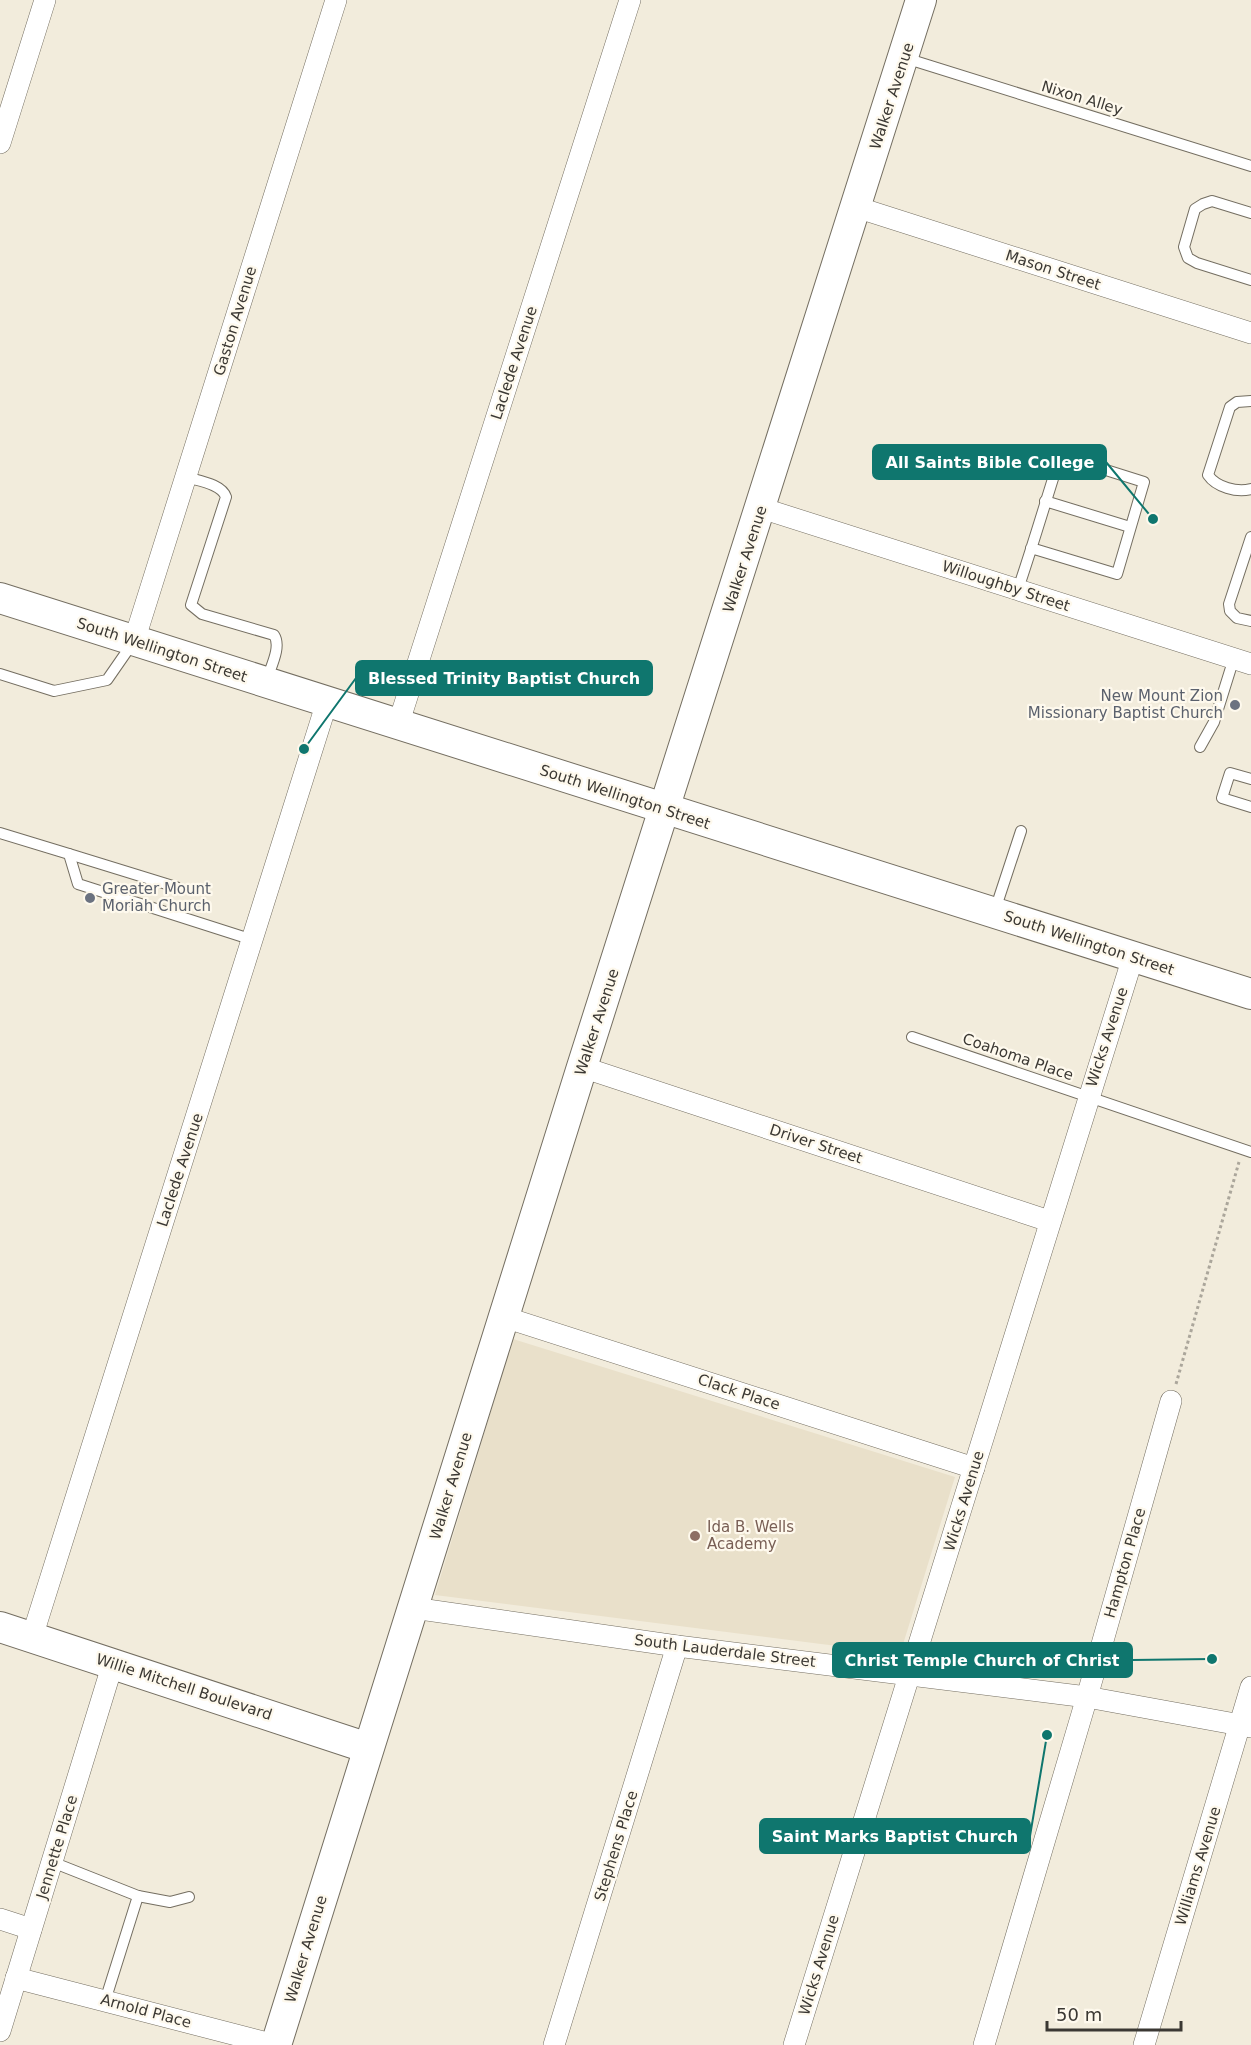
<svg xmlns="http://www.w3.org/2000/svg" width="1251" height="2045" viewBox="0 0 1251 2045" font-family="'DejaVu Sans',sans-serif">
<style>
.built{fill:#e9e0ca}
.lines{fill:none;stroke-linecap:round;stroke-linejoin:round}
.lane-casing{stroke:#746e61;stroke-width:12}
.street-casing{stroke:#746e61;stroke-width:22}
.secondary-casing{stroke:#746e61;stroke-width:32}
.path{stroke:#aba69b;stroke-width:3;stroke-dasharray:3 3;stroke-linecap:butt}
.lane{stroke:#fff;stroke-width:10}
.street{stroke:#fff;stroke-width:21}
.secondary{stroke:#fff;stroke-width:30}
.worship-dot{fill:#6b7280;stroke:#fef9ed;stroke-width:2}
.education-dot{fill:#8d6e63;stroke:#fef9ed;stroke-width:2}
.labels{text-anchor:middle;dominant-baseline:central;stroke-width:4.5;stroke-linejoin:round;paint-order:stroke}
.street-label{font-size:15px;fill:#3b3833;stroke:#fef9ed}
.worship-label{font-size:15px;fill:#5b616d;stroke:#fef9ed;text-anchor:end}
.education-label{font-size:15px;fill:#785e54;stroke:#fef9ed;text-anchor:start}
.leader{fill:none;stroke:#0f766e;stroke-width:2}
.callout-dot{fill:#0f766e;stroke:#fef9ed;stroke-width:2}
.callout{fill:#0f766e;stroke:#0f766e;stroke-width:2}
.callout-label{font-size:16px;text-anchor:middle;font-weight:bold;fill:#fff}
</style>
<rect width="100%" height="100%" fill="#f2ecdc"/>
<path class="built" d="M513 1339 955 1477 900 1654 435 1595Z"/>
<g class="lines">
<g class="lane-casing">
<g id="lane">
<path d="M905 58 1251 166"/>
<path d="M1251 213 1212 201 1203 204 1195 209 1184 247 1188 258 1197 263 1251 280"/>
<path d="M1251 401 1237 402 1230 407 1208 475C1216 487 1237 493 1251 489"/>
<path d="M186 477C199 481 222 484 226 497L191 605 202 614 274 635C282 647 270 668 266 682"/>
<path d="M1045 501 1130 527"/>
<path d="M1251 537 1229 604 1230 611 1237 618 1251 621"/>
<path d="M1018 589C1032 548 1044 507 1057 466L1063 459H1071L1144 482 1117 574 1031 548"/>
<path d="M0 674 54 691 107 680 132 644"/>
<path d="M1200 747 1214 722 1234 658"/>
<path d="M1251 779 1230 773 1222 798 1251 807"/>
<path d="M0 833 69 854 78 884 253 940"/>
<path d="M69 854 176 887"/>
<path d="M995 910 1021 831"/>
<path d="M912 1037 1251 1152"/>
<path d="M52 1862 138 1896 105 2001"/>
<path d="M138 1896 170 1902 189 1897"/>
</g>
</g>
<g class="street-casing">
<g id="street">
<path d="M0 143 45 0"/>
<path d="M856 207 1251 333"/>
<path d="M761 508 1251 664"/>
<path d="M134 641 336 0"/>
<path d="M398 725 630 0"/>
<path d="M582 1067 1049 1221"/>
<path d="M504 1317 974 1468"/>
<path d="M413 1608 677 1646 1087 1697 1251 1727"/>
<path d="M32 1637 327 702"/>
<path d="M0 1919 31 1929"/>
<path d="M16 1978 275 2045"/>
<path d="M0 2031 113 1663"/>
<path d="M554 2045 677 1646"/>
<path d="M794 2045 1133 957"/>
<path d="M984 2045 1087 1697 1171 1401"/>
<path d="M1144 2045 1251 1687"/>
</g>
</g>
<g class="secondary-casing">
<g id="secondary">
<path d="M0 598 1251 994"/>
<path d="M0 1627 368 1748"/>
<path d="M276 2045 582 1067 921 0"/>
</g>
</g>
<path class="path" d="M1176 1384 1239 1162"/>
<use href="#lane" class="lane"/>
<use href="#street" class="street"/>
<use href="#secondary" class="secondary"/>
</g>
<g class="worship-dot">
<circle cx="1235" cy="705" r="6"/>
<circle cx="90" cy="898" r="6"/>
</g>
<circle class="education-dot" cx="695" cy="1536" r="6"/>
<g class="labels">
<g class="street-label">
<text transform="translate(892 96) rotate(-72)">Walker Avenue</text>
<text transform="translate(1082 98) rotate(17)">Nixon Alley</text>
<text transform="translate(1053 270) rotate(18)">Mason Street</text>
<text transform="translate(235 321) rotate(-73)">Gaston Avenue</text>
<text transform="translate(514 363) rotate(-72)">Laclede Avenue</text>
<text transform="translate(745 559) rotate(-72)">Walker Avenue</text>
<text transform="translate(1006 586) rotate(18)">Willoughby Street</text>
<text transform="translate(162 650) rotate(18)">South Wellington Street</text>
<text transform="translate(625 797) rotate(18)">South Wellington Street</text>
<text transform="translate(1089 943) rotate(18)">South Wellington Street</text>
<text transform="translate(597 1022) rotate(-72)">Walker Avenue</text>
<text transform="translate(1107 1037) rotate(-72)">Wicks Avenue</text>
<text transform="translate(1018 1057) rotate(19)">Coahoma Place</text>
<text transform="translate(816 1144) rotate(18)">Driver Street</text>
<text transform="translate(180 1170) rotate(-72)">Laclede Avenue</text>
<text transform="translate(739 1392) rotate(18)">Clack Place</text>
<text transform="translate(451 1486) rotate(-73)">Walker Avenue</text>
<text transform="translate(964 1501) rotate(-73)">Wicks Avenue</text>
<text transform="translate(1125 1563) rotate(-74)">Hampton Place</text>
<text transform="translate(725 1651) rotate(7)">South Lauderdale Street</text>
<text transform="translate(184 1687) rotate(18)">Willie Mitchell Boulevard</text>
<text transform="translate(616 1846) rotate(-73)">Stephens Place</text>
<text transform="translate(57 1847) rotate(-73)">Jennette Place</text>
<text transform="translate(1198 1866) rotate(-73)">Williams Avenue</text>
<text transform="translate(306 1949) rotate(-73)">Walker Avenue</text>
<text transform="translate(819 1965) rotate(-73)">Wicks Avenue</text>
<text transform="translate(146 2011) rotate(15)">Arnold Place</text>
</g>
<g class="worship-label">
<text x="1223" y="696">New Mount Zion<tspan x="1223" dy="17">Missionary Baptist Church</tspan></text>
<text x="102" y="889" text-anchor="start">Greater Mount<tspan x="102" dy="17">Moriah Church</tspan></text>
</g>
<g class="education-label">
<text x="707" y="1527">Ida B. Wells<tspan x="707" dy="17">Academy</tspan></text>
</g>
</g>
<path class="leader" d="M1153 519L1106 462M304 749L356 678M1212 1659L1132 1660M1047 1735L1030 1836"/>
<g class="callout-dot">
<circle cx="1153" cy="519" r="6"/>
<circle cx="304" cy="749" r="6"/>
<circle cx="1212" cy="1659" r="6"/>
<circle cx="1047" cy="1735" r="6"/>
</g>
<g class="callout">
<rect x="873" y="445" width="233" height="34" rx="6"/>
<rect x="356" y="661" width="296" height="34" rx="6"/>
<rect x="833" y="1643" width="299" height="34" rx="6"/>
<rect x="760" y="1819" width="270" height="34" rx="6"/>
</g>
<g class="callout-label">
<text x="990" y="468">All Saints Bible College</text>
<text x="504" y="684">Blessed Trinity Baptist Church</text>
<text x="982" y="1666">Christ Temple Church of Christ</text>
<text x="895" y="1842">Saint Marks Baptist Church</text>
</g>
<path d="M1047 2021v9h134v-9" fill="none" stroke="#3b3833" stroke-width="3"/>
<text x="1056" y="2021" font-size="18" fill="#3b3833" stroke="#fef9ed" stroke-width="4.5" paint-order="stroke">50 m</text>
</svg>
